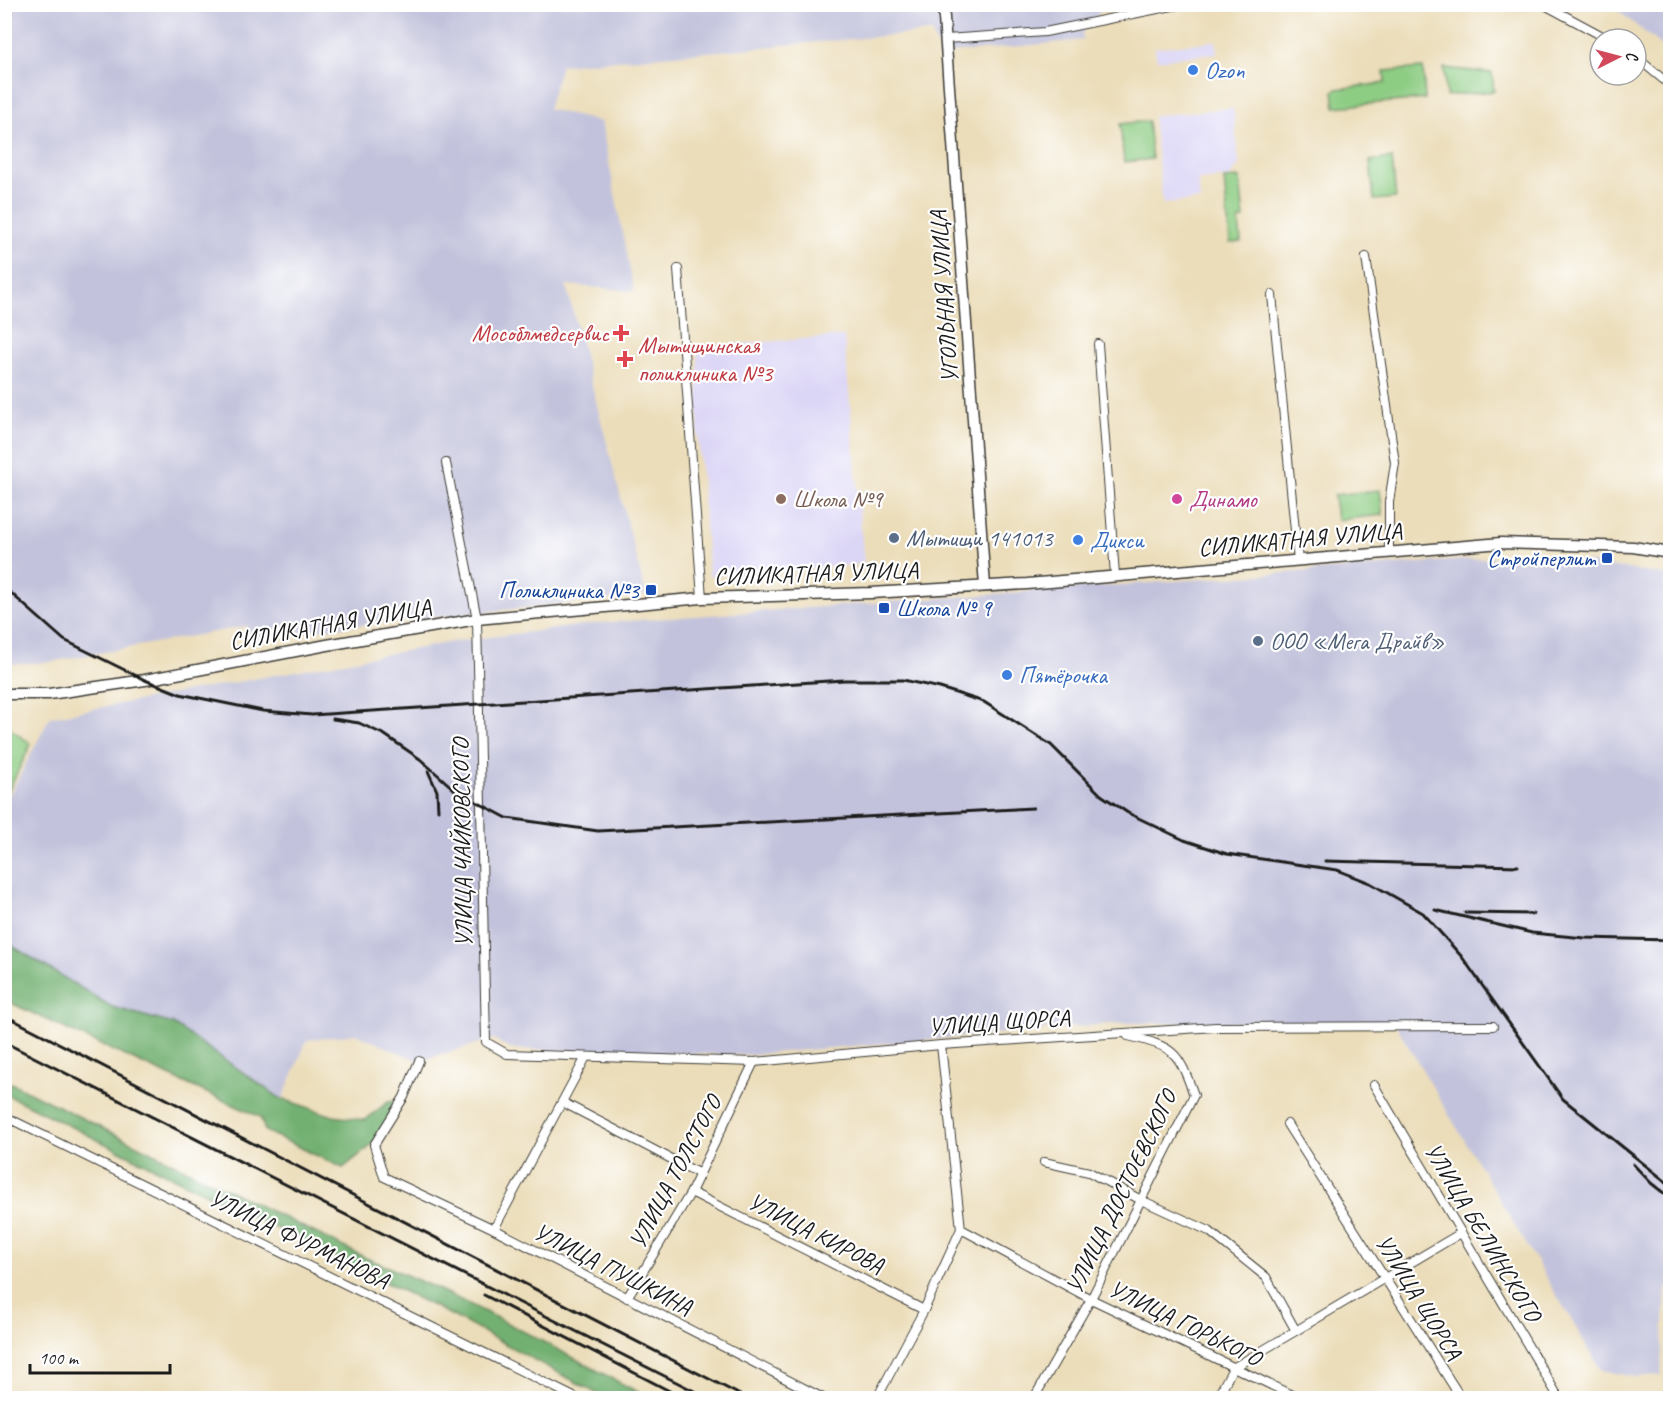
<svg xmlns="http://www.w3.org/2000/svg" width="1675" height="1403" viewBox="0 0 1675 1403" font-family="Caveat,sans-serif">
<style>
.built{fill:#dcd6f6}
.industrial{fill:#c2c2dc}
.green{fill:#8dcc83;stroke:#547450;stroke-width:1.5}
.forest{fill:#72b071;stroke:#476646;stroke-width:1.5}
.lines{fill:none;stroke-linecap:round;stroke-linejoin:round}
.minor-casing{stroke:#3b3934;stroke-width:10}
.tertiary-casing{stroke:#3b3934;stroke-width:13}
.minor{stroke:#fff;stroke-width:8}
.tertiary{stroke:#fff;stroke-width:10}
.rail{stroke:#1c1c1c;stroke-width:3}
.shop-dot{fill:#3f7fe0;stroke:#fff;stroke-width:2}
.health-dot{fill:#e0444e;stroke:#fff;stroke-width:2}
.education-dot{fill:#8d6e63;stroke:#fff;stroke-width:2}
.hotel-dot{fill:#d1479c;stroke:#fff;stroke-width:2}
.service-dot{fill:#5c6f8a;stroke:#fff;stroke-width:2}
.transit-dot{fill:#1a4fb4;stroke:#fff;stroke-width:2}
.labels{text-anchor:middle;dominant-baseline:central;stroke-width:4.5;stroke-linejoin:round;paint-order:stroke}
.shop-label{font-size:24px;fill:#366cbe;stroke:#fff;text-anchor:start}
.street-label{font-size:24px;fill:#1c1c1c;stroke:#fff}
.health-label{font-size:24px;fill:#be3a42;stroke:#fff;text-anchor:end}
.education-label{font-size:24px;fill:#785e54;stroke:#fff;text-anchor:start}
.hotel-label{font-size:24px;fill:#b23c85;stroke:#fff;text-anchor:start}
.service-label{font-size:24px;fill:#4e5e75;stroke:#fff;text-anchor:start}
.transit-label{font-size:24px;fill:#164399;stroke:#fff;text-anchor:end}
</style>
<rect width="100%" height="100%" fill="#fff"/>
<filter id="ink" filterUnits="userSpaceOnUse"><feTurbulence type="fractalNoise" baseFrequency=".0167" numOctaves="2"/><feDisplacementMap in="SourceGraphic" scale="12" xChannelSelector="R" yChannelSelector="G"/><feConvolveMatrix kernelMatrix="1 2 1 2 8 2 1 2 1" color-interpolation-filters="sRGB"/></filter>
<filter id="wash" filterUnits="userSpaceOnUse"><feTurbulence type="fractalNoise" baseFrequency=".008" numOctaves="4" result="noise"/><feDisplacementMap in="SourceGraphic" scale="24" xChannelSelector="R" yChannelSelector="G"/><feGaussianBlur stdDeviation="1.35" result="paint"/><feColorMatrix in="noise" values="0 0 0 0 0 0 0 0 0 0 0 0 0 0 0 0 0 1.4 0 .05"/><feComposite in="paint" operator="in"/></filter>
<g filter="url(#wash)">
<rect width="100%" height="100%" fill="#ebddb9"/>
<g class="built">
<path d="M1216 41 1217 53 1157 60 1155 48Z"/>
<path d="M1233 108 1239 164 1230 177 1198 180 1200 200 1163 204 1153 116Z"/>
<path d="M844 336 864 564 709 576 698 434V347Z"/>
</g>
<g class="industrial">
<path d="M4 5H1106L1082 33 1083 40 941 54 931 32 561 65 548 109 601 122 634 291 566 285 646 595 323 629 250 639 247 626 50 662 15 664 4 662Z"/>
<path d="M1616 5H1670V47L1664 48 1616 9Z"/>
<path d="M1490 558 1586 562 1670 576V1287L1666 1288 1661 1375 1636 1377 1601 1370 1394 1022 1122 1023 748 1055 510 1049 494 1039 419 1061 356 1034 307 1040 280 1105 71 1005 5 950 4 806 50 717 452 642 600 623Z"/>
</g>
<g class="green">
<path d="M1423 68 1425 99 1335 107 1333 91 1337 89 1385 83 1384 71Z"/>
<path d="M1444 68 1492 73 1494 91 1446 96Z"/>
<path d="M1148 121 1152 159 1124 162 1120 124Z"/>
<path d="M1392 158 1396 198 1374 200 1370 161Z"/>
<path d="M1240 178 1244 219 1239 220 1241 242 1230 243 1224 179Z"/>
<path d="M1380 490 1383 515 1337 520 1334 495Z"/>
<path d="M5 725 31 744 5 798Z"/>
</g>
<g class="forest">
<path d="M4 941 112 1007 173 1024 280 1098 333 1116 365 1120 388 1102 394 1101 397 1106 372 1145 343 1168 265 1131 260 1117C175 1078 89 1041 5 1000Z"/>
<path d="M5 1080 366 1258C464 1297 556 1349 649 1398H605L453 1316 5 1094Z"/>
</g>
</g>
<g filter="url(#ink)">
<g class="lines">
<g class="minor-casing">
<g id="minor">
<path d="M1543 4 1608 39"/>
<path d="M946 39 1045 32 1182 4"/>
<path d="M1636 57 1670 85"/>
<path d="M1366 257 1395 463 1389 502V552"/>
<path d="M678 269 702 598"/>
<path d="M1272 295 1298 561"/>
<path d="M1098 344 1115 575"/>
<path d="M446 463 477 619 486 1042 507 1054 754 1062 941 1045 1216 1027 1493 1026"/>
<path d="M419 1061 404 1097 374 1145 384 1177 494 1229 823 1398"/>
<path d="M1374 1085 1559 1398"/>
<path d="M564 1103 700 1174"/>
<path d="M4 1116 576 1398"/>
<path d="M1287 1124 1461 1398"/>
<path d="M1044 1162 1089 1172 1141 1200 1209 1231 1266 1277 1296 1331"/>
<path d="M691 1192 924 1310"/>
<path d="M494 1229 586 1057"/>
<path d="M961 1229 1091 1299 1298 1398"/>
<path d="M627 1298 691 1192 754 1062"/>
<path d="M877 1398 924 1310 961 1229 941 1045"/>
<path d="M1034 1398 1091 1299 1194 1095C1178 1051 1175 1047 1128 1036"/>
<path d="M1217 1398 1233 1368 1461 1233"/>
</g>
</g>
<g class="tertiary-casing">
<g id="tertiary">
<path d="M943 4 985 586"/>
<path d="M4 694H49L145 680 327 645 477 619 702 598 871 593 1027 584 1501 543 1633 547 1670 553"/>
</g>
</g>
<use href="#minor" class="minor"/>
<use href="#tertiary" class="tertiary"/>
<g class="rail">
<path d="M4 587 64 640 145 680 180 694 263 711 312 715 844 680H903L940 688 984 702 1051 745 1101 795 1128 813 1184 840 1227 854 1337 870 1370 883 1423 913 1462 957 1563 1099 1670 1185"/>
<path d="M333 719 359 723 385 735 420 759 456 791 507 818 598 831 1033 808"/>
<path d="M428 771 437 791 438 810"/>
<path d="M1325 861 1518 866"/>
<path d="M1435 910 1532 933 1585 938 1670 940"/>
<path d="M1465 913 1533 914"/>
<path d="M4 1015 746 1398"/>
<path d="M4 1042 708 1398"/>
<path d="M1633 1164 1651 1183 1670 1198"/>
<path d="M484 1295 683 1398"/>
</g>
</g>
</g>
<g class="shop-dot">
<circle cx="1193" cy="70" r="6"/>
<circle cx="1078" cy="540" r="6"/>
<circle cx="1007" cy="675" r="6"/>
</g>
<g class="health-dot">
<path d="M618 324h6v6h6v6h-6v6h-6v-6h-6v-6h6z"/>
<path d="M622 350h6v6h6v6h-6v6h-6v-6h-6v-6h6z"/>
</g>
<circle class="education-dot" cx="781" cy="499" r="6"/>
<circle class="hotel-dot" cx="1177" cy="499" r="6"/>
<g class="service-dot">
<circle cx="894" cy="538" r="6"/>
<circle cx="1258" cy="641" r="6"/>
</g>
<g class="transit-dot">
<rect x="1601" y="552" width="12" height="12" rx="3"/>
<rect x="645" y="584" width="12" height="12" rx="3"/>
<rect x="878" y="602" width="12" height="12" rx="3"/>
</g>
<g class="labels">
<g class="shop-label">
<text x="1205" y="70">Ozon</text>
<text x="1090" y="540">Дикси</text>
<text x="1019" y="675">Пятёрочка</text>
</g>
<g class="street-label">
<text transform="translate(944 297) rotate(-94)">УГОЛЬНАЯ УЛИЦА</text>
<text transform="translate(1300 539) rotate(-5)">СИЛИКАТНАЯ УЛИЦА</text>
<text transform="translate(816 573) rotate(-2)">СИЛИКАТНАЯ УЛИЦА</text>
<text transform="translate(330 624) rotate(-10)">СИЛИКАТНАЯ УЛИЦА</text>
<text transform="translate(462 843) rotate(-91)">УЛИЦА ЧАЙКОВСКОГО</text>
<text transform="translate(999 1022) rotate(-4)">УЛИЦА ЩОРСА</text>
<text transform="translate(675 1172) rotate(-62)">УЛИЦА ТОЛСТОГО</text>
<text transform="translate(1121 1192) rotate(-64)">УЛИЦА ДОСТОЕВСКОГО</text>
<text transform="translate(1483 1232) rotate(59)">УЛИЦА БЕЛИНСКОГО</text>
<text transform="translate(816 1233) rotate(27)">УЛИЦА КИРОВА</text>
<text transform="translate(299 1239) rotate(26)">УЛИЦА ФУРМАНОВА</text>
<text transform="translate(613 1269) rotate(27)">УЛИЦА ПУШКИНА</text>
<text transform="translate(1419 1297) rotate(58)">УЛИЦА ЩОРСА</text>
<text transform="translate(1185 1323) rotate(26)">УЛИЦА ГОРЬКОГО</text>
</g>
<g class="health-label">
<text x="609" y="333">Мособлмедсервис</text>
<text x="638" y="345" text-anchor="start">Мытищинская<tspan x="638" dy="28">поликлиника №3</tspan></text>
</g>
<g class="education-label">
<text x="793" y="499">Школа №9</text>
</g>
<g class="hotel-label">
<text x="1189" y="499">Динамо</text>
</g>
<g class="service-label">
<text x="906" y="538">Мытищи 141013</text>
<text x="1270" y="641">ООО «Мега Драйв»</text>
</g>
<g class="transit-label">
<text x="1595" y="558">Стройперлит</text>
<text x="639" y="590">Поликлиника №3</text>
<text x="896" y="608" text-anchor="start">Школа № 9</text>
</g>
</g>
<rect width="1675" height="1403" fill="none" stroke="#fff" stroke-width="24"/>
<g transform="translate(1618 57) rotate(84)"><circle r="28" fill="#ffffff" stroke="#a4a4a4" stroke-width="1.5"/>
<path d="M0-4.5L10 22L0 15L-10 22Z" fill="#d1495b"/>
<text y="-9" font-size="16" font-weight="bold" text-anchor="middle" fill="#1c1c1c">С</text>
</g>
<path d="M30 1364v9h140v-9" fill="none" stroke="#1c1c1c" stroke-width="3"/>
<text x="39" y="1364" font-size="18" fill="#1c1c1c" stroke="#ffffff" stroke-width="4.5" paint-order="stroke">100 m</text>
</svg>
